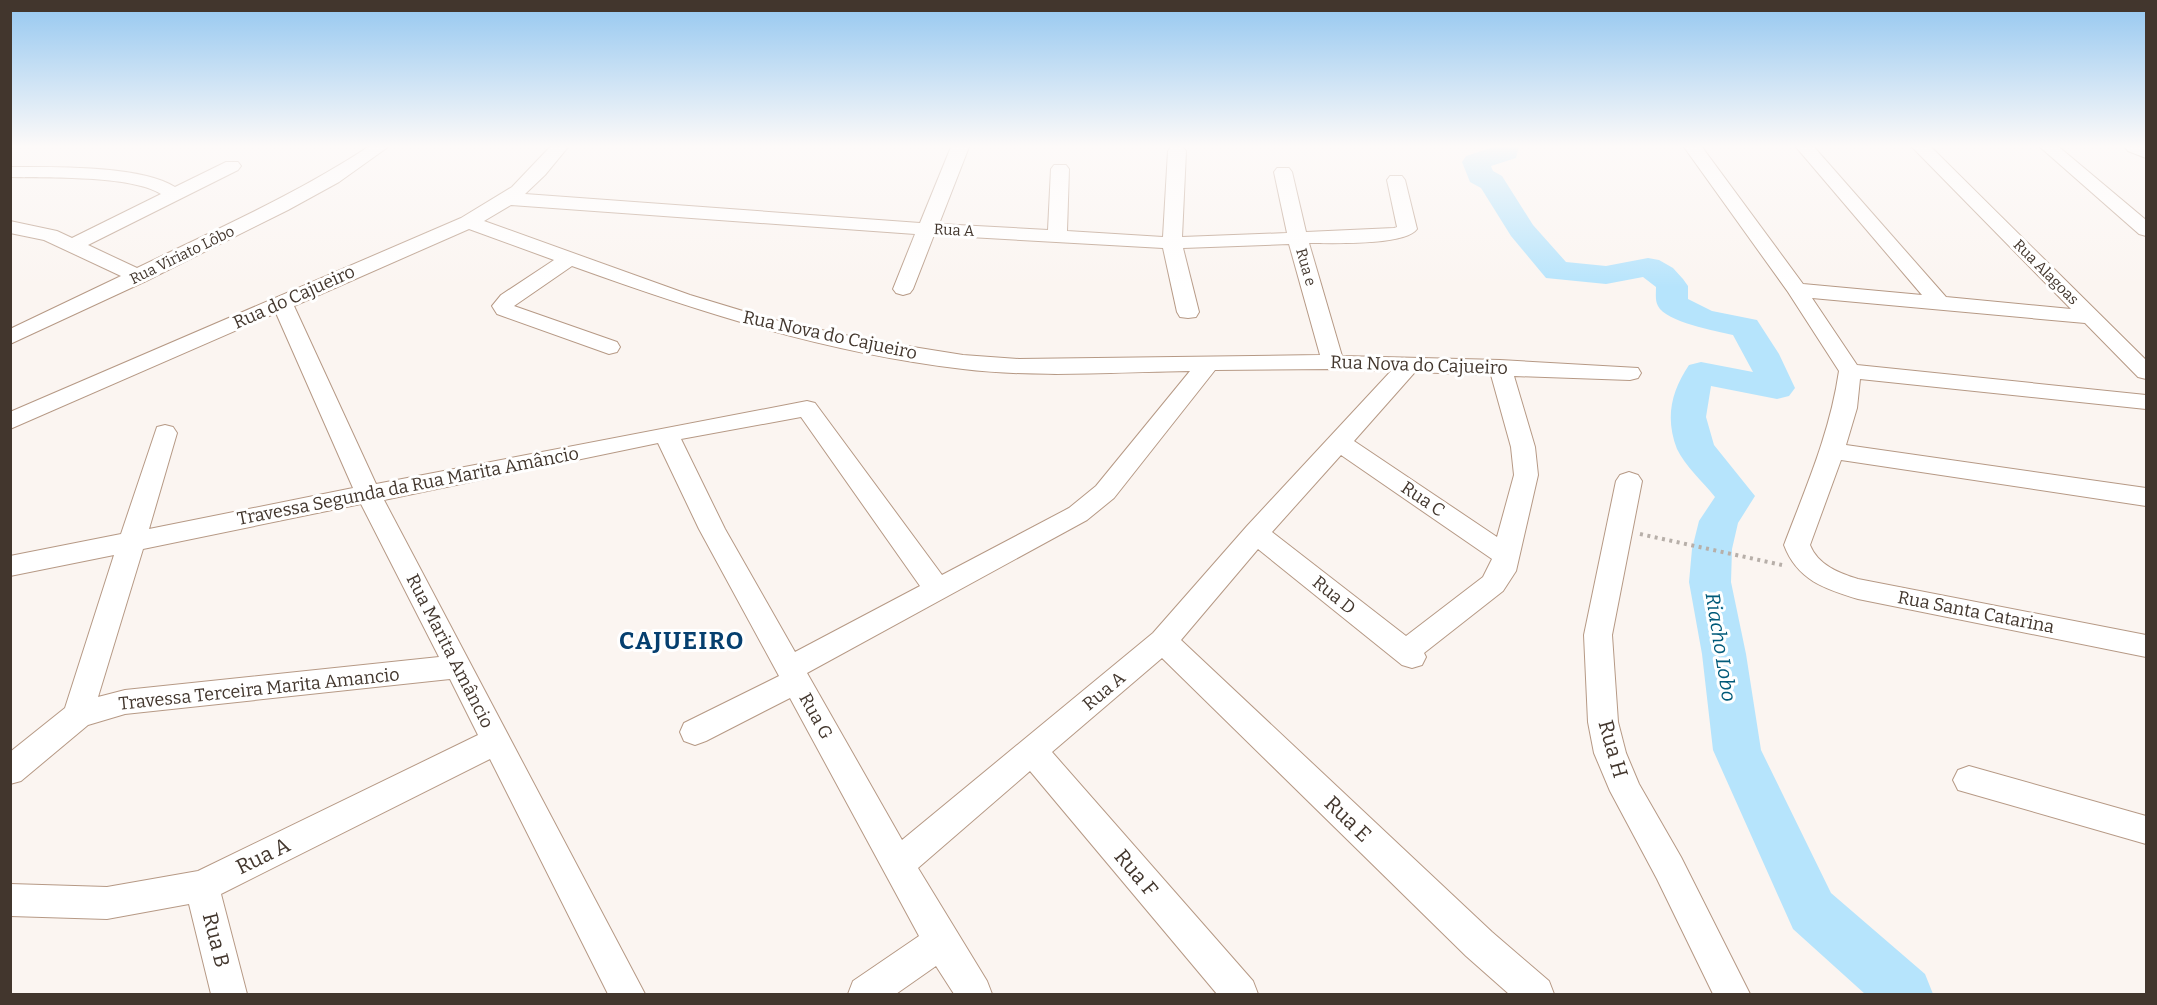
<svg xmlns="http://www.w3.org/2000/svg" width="2157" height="1005" viewBox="0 0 2157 1005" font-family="Bitter,serif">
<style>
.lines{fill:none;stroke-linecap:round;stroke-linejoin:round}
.river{fill:#b6e4fc;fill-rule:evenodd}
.minor-casing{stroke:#b69985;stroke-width:2}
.path{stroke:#b7afa9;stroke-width:4;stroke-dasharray:3 4.5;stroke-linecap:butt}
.minor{fill:#fff;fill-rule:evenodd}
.labels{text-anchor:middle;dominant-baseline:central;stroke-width:6;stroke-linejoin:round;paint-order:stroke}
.far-street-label{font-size:15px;fill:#42362d;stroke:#fff}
.street-label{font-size:18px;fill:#42362d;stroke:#fff}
.water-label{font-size:20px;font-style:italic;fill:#005a79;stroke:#fff}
.near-street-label{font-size:21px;fill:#42362d;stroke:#fff}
.district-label{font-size:24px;font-weight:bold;letter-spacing:1.5px;fill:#053f6f;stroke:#fff}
</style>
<rect width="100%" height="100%" fill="#fbf5f1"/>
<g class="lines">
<path class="river" d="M1493 147H1519L1516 158 1491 166 1493 171 1502 176 1533 225 1566 262 1606 266 1648 258 1659 260 1673 268 1683 279 1688 286V299L1712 311 1757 320 1779 354 1795 388 1789 396 1777 399 1711 386 1706 417 1714 445 1755 496 1738 523 1732 549 1731 582 1746 654 1761 750 1831 893 1925 974 1933 994H1865L1793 929 1713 750 1702 654 1689 582 1692 549 1699 521 1715 497C1703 482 1685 466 1677 449 1665 418 1671 392 1689 365L1701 362 1753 372 1733 335C1716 331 1666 322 1658 306 1655 301 1656 294 1656 287L1643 277 1606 284 1546 278 1511 236 1481 188 1470 182 1462 162 1466 156Z"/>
<g class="minor-casing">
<g id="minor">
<path d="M368 147H388L339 182 288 210 146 281 10 344V329L121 276 44 240 10 233V221L57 231 72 238 161 194C131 175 47 178 10 177V167C53 167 140 165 175 187L226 162H238L241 166 238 170 88 245 137 268C215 230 295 195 368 147Z"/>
<path d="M550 147H568L545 175 525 194 920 223 951 147H969L939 224 1048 230 1051 169 1054 165H1066L1069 169 1067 231 1163 237 1168 151 1171 147H1183L1186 151 1182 237 1287 233 1274 172 1277 168H1289L1292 172 1306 232 1394 228 1397 227 1387 180 1390 176H1402L1405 180 1417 229C1405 246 1331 243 1309 243L1342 356 1500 360 1638 368 1641 373 1638 378 1630 380 1514 376 1535 447 1538 475 1516 571 1503 591 1424 653 1426 657 1422 665 1412 668 1402 665 1258 549 1181 640 1492 932 1549 981 1554 994H1509L1466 956 1162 658 1052 752 1253 981 1258 994H1217L1030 771 918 868 987 981 992 994H954L936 966 896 994H848L853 981 919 936 790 698 706 741 695 745 684 741 680 732 684 723 779 676 699 529 658 443 384 500 645 994H608L490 759 221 894 247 994H211L189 904 107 919 10 916V884L107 887 198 871 478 735 450 679 125 714 88 725 21 781 10 784V752L65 708 114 555 10 576V556L121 534 157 427 165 425 173 427 177 433 149 529 353 488 276 313 10 429V412L461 218 512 187ZM511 205 915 234 893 289 896 293 903 295 910 293 913 289 934 235 1163 248 1177 312 1180 317 1188 318 1196 317 1199 312 1183 248 1289 244 1320 355 1019 359 963 355 863 339 766 318 690 295 484 221ZM469 229 554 260 501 295 492 306 497 314 609 354 617 352 620 347 617 342 514 306 572 266C700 312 826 353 963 369 1038 378 1115 372 1190 371L1096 486 1069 508 942 575 815 403 807 401 376 484 294 306ZM1333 369 1391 371 1247 526 1153 633 902 840 807 673 1087 520 1114 498 1215 370ZM1415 372 1491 375 1511 447 1514 475 1497 537 1354 441ZM801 417 920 586 795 652 725 529 681 439ZM1341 455 1492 559 1483 577 1406 636 1272 532ZM361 504 439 657 125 690 98 697 143 549Z"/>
<path d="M1684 147H1702L1803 284 1922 295 1796 147H1814L1946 297 2071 309 1912 147H1931L2146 360V379L2138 377 2085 323 1812 298 1857 365 2146 395V409L1860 379 1857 408 1846 445 2146 488V506L1841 460 1810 545C1818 565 1839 573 1858 579L2146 635V657L1858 599C1825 589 1797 580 1784 545 1806 487 1830 433 1839 371L1788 292Z"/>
<path d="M2040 147H2059L2146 220V236L2139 234Z"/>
<path d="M2125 147H2146V158L2128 151Z"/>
<path d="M1629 472 1638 475 1642 481 1612 635 1618 722 1626 753 1639 784 1681 857 1750 994H1713L1657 879 1610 791 1594 753 1588 722 1584 635 1616 481 1620 475Z"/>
<path d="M1969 766 2146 816V844L1958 790 1953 780 1958 770Z"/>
</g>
</g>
<path class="path" d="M1640 534 1782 565"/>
<use href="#minor" class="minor"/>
</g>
<linearGradient id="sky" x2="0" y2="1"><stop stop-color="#94c7f0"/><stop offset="0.51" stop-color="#fdfaf9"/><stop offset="1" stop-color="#fdfaf9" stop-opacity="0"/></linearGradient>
<rect width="2157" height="287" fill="url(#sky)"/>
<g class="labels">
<g class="far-street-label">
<text transform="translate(954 230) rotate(3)">Rua A</text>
<text transform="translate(182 255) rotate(-26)">Rua Viriato Lôbo</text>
<text transform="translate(1306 267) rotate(74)">Rua e</text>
<text transform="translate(2046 272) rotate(45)">Rua Alagoas</text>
</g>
<g class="street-label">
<text transform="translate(294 297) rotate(-24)">Rua do Cajueiro</text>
<text transform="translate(830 335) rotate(12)">Rua Nova do Cajueiro</text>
<text transform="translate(1419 365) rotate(2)">Rua Nova do Cajueiro</text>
<text transform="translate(408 486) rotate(-11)">Travessa Segunda da Rua Marita Amâncio</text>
<text transform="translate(1423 499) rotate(34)">Rua C</text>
<text transform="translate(1334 595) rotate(39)">Rua D</text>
<text transform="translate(1976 612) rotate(11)">Rua Santa Catarina</text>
<text transform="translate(450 651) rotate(63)">Rua Marita Amâncio</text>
<text transform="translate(259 689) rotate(-6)">Travessa Terceira Marita Amancio</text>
<text transform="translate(1104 691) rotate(-40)">Rua A</text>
<text transform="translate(816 716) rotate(61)">Rua G</text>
</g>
<g class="water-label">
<text transform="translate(1721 647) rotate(81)">Riacho Lobo</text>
</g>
<g class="near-street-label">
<text transform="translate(1613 749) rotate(74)">Rua H</text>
<text transform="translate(1348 819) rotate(44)">Rua E</text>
<text transform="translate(263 856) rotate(-26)">Rua A</text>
<text transform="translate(1136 873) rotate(50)">Rua F</text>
<text transform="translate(216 940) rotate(76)">Rua B</text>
</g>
<g class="district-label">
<text x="682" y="641">CAJUEIRO</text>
</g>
</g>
<rect width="2157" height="1005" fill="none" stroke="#42362d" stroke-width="24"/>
</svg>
